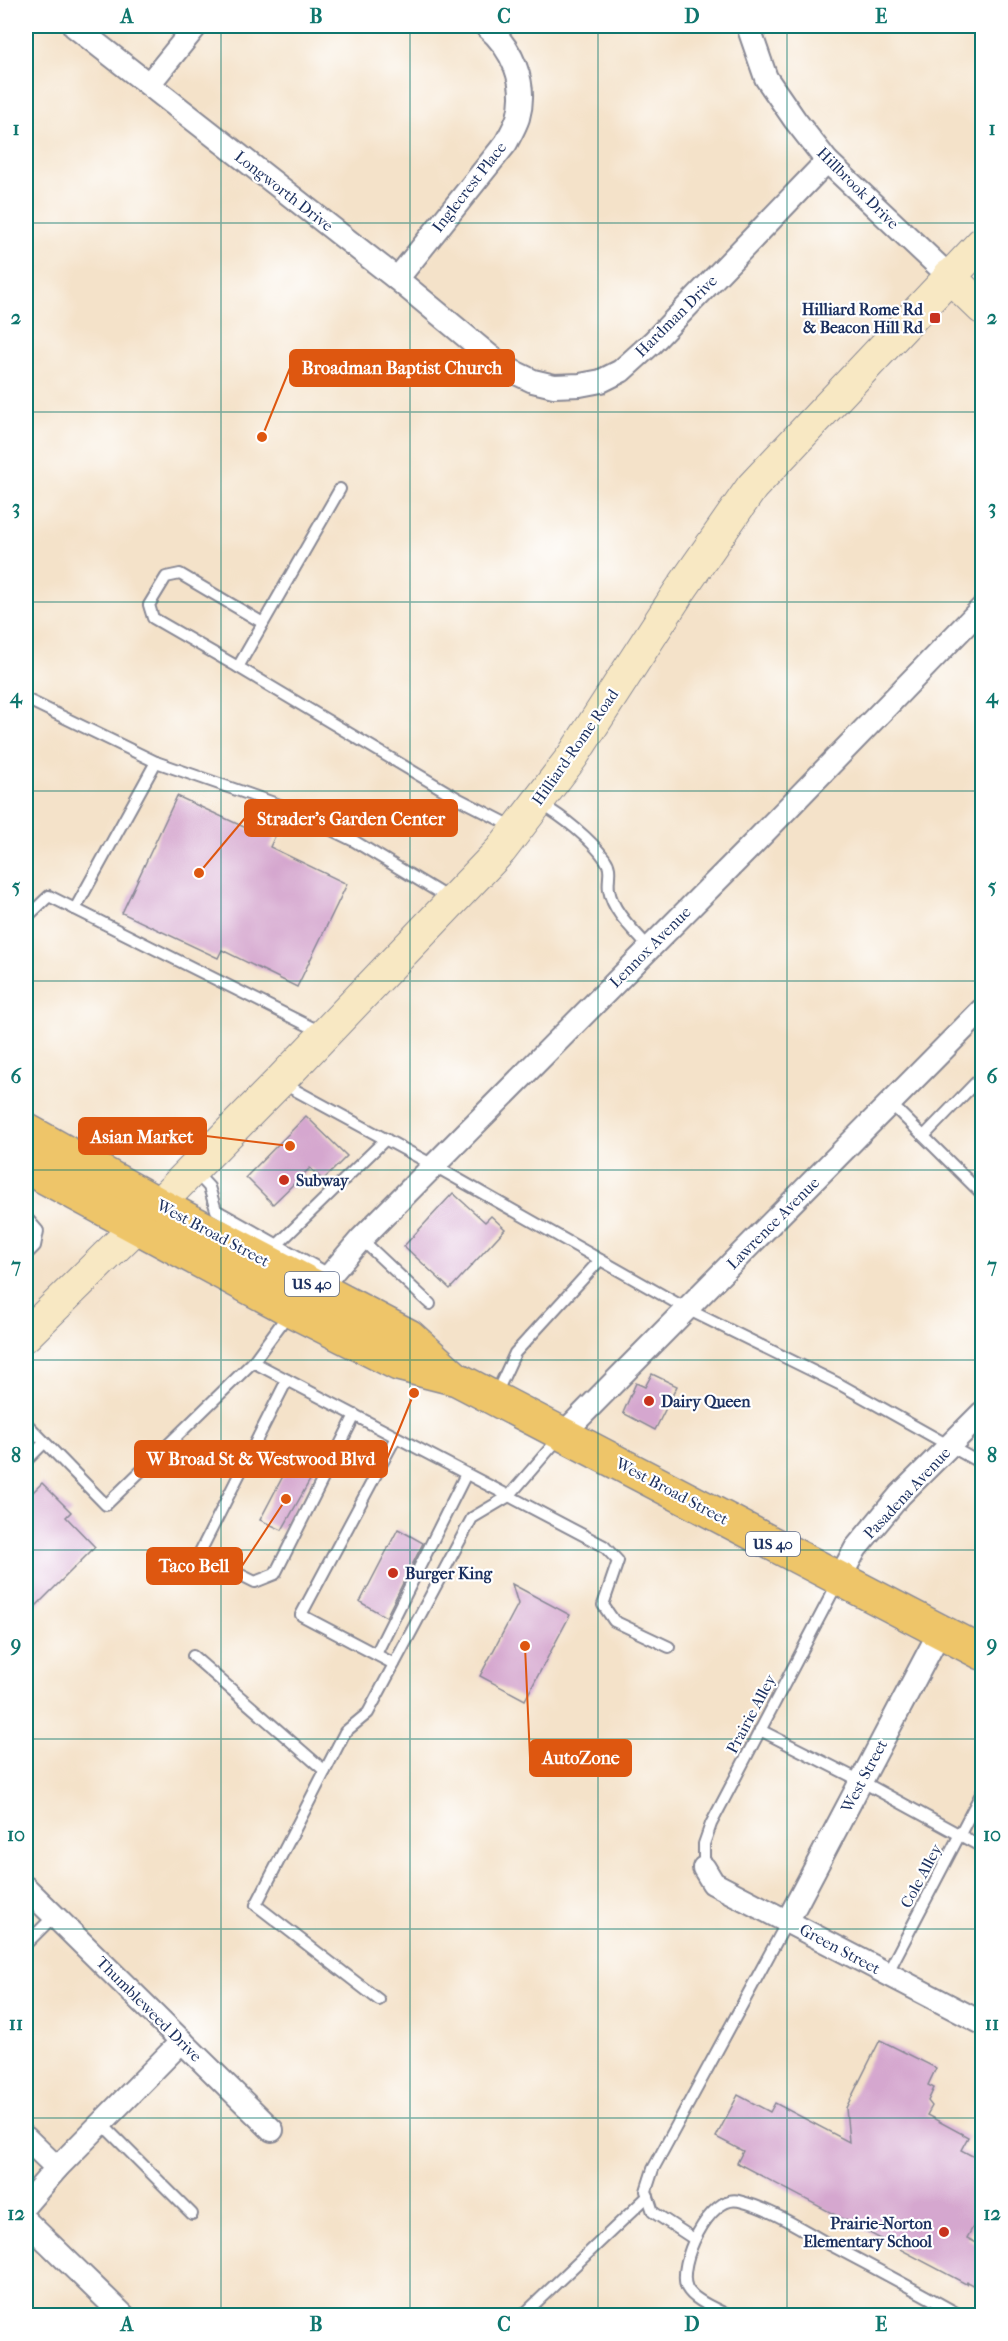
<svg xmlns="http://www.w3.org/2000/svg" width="1008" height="2341" viewBox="0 0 1008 2341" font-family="'IM FELL French Canon',serif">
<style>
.building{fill:#d5a7cf}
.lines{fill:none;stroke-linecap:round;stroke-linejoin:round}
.lane-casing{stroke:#888894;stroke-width:14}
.street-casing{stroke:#888894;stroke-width:26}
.secondary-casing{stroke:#888894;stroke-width:34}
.primary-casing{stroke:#888894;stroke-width:36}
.lane{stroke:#fff;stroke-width:10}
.street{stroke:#fff;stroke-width:22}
.secondary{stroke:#f8e8c3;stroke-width:32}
.primary{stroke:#eec569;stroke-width:33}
.grid{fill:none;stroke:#0f766e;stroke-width:1.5;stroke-opacity:0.55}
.poi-dot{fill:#c8321e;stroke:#fff;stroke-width:2}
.labels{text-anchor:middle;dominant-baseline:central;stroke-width:4.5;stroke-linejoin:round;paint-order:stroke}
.shield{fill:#fff;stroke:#5f6d8e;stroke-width:1.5}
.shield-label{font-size:15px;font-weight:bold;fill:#1b2f5e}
.street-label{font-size:16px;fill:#1b2f5e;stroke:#fff}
.poi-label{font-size:16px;font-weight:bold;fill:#1b2f5e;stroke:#fff;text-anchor:start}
.leader{fill:none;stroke:#de5710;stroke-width:2}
.callout-dot{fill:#de5710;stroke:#fff;stroke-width:2}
.callout{fill:#de5710;stroke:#de5710;stroke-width:2}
.callout-label{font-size:18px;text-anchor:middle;font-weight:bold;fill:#fff}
.neatline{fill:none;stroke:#0f766e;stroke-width:2}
.grid-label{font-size:20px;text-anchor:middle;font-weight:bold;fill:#0f766e}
</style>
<rect width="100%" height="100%" fill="#fff"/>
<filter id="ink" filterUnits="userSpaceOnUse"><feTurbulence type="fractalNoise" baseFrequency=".0167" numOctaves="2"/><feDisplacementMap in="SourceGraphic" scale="12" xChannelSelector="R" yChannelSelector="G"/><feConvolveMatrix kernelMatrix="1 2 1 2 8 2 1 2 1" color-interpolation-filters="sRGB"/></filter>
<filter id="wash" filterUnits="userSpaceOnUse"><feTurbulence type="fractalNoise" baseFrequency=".008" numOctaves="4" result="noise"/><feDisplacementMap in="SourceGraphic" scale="24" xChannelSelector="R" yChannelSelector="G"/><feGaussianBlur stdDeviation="1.35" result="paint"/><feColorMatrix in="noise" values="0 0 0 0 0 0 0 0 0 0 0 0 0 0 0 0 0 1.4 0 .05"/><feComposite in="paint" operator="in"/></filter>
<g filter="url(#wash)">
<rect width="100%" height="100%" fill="#f4e2c9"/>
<g id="blocks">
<g class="building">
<path d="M177 796 259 834 268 814 282 821 270 847 347 884 297 987 222 950 218 958 122 913Z"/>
<path d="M306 1116 347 1156 323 1180 310 1168 273 1204 246 1177Z"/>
<path d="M453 1193 485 1222 491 1216 505 1229 450 1289 404 1246Z"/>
<path d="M652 1374 677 1386 655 1430 623 1413 636 1383 645 1387Z"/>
<path d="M292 1459 310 1466 309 1468 315 1471 282 1530 260 1520Z"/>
<path d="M42 1483 71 1512 66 1517 95 1547 26 1616V1499Z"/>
<path d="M398 1529 423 1543 386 1617 360 1602Z"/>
<path d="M512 1584 570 1615 525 1700 480 1676 518 1604Z"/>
<path d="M880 2040 936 2068 928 2085 934 2088 928 2101 932 2106 927 2115 968 2137 961 2150 982 2161V2210L967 2238 982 2246V2290L967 2282 966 2284 737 2163 743 2151 716 2137 738 2095 770 2112 775 2103 849 2142 846 2108Z"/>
</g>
</g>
</g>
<g filter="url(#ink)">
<use href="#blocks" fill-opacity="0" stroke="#888894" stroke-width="1.5"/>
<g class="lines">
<g class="lane-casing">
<g id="lane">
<path d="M340 489 238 667 459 799 514 827"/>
<path d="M238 667 153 618 149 605 166 577 180 574 263 623"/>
<path d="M26 699 156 762 280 805 354 841 450 899"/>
<path d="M541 804C563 817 590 838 605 859 613 870 607 878 609 890 613 913 635 931 649 948"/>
<path d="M75 909 156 762"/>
<path d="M26 918 49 896 323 1033"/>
<path d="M282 1083 433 1165 687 1309 841 1385 982 1464"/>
<path d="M890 1103 982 1194"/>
<path d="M924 1136 982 1076"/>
<path d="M194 1171 209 1187 216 1210 329 1274"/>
<path d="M26 1217 38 1231 35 1246 26 1255"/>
<path d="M361 1239 430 1304"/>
<path d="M277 1245 386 1139"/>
<path d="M253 1362 509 1496 559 1438"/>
<path d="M287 1380 199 1554 255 1582 275 1574 355 1415"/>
<path d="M495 1396 515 1353 600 1260"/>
<path d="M26 1423 106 1505 253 1362 289 1313"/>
<path d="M26 1461 44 1443"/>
<path d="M376 1654 466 1474"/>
<path d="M193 1656 325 1771"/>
<path d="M394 1664 301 1615 396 1437"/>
<path d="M760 1730 861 1781 982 1847"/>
<path d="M704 1868V1844L711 1824 838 1582"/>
<path d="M26 1944 54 1916"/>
<path d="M887 1974 982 1792"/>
<path d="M379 2000 256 1905 345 1732 368 1713 472 1518 509 1496 604 1546 618 1561 603 1605 614 1621 669 1647"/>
<path d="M101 2123 192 2214"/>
<path d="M694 2239 653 2212 646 2191 653 2169 787 1922"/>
<path d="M522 2316 648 2196"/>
<path d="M729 2316C717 2309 694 2301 687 2288 676 2265 710 2193 739 2201 769 2208 798 2227 825 2242 871 2266 917 2291 962 2316"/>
</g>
</g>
<g class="street-casing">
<g id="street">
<path d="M74 26 397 279 492 358 512 371 533 381 554 386 580 385 601 381 621 371 653 342 827 161"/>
<path d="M748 26 766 78 795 120 827 161 949 276"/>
<path d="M149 84 196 26"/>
<path d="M397 279 506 143C510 135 515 127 518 118 528 83 512 48 486 26"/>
<path d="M319 1288 361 1239 751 846 982 608"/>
<path d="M563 1434 982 1010"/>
<path d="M839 1579 856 1548 900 1495 982 1413"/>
<path d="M704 1868 713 1883 982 2023"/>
<path d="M26 1888 272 2130"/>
<path d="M787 1922 940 1631"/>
<path d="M26 2138 57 2168"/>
<path d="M26 2204 57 2168 182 2041"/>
<path d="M26 2221 124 2316"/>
</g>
</g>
<g class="secondary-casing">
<g id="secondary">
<path d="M949 276 982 308"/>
<path d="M26 1335 137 1226 279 1082 501 850 572 757 679 592 752 487 982 243"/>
</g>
</g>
<g class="primary-casing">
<g id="primary">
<path d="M26 1130 158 1204 409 1336 453 1376"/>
<path d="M26 1167 291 1310 398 1364 457 1379 982 1653"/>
</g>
</g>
<use href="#lane" class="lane"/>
<use href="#street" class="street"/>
<use href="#secondary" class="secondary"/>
<use href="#primary" class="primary"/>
</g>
</g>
<path class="grid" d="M221 26V2316M410 26V2316M598 26V2316M787 26V2316M26 223H982M26 412H982M26 602H982M26 791H982M26 981H982M26 1170H982M26 1360H982M26 1550H982M26 1739H982M26 1929H982M26 2118H982"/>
<g class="poi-dot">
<rect x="929" y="312" width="12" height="12" rx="3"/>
<circle cx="284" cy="1180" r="6"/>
<circle cx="649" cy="1401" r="6"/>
<circle cx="393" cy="1573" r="6"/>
<circle cx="944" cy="2232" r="6"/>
</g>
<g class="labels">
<g class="shield">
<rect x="285" y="1272" width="54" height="24" rx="4.5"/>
<rect x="746" y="1532" width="54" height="24" rx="4.5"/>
</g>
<g class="shield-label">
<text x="312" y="1284">US 40</text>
<text x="773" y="1544">US 40</text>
</g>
<g class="street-label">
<text transform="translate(469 187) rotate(-52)">Inglecrest Place</text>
<text transform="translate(858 188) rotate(45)">Hillbrook Drive</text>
<text transform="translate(284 191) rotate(38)">Longworth Drive</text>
<text transform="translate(676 316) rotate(-45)">Hardman Drive</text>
<text transform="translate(575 747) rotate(-55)">Hilliard-Rome Road</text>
<text transform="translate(650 947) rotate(-45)">Lennox Avenue</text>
<text transform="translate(773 1223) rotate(-45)">Lawrence Avenue</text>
<text transform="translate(213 1233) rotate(28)">West Broad Street</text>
<text transform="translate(672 1491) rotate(28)">West Broad Street</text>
<text transform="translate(907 1493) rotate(-47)">Pasadena Avenue</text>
<text transform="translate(751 1714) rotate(-62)">Prairie Alley</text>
<text transform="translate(864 1776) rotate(-62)">West Street</text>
<text transform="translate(921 1876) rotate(-62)">Cole Alley</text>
<text transform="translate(840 1949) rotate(28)">Green Street</text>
<text transform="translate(149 2009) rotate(45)">Thumbleweed Drive</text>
</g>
<g class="poi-label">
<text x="923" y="309" text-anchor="end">Hilliard Rome Rd<tspan x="923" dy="18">&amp; Beacon Hill Rd</tspan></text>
<text x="296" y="1180">Subway</text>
<text x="661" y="1401">Dairy Queen</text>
<text x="405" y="1573">Burger King</text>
<text x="932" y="2223" text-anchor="end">Prairie-Norton<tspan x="932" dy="18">Elementary School</tspan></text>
</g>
</g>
<path class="leader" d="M262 437L290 368M199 873L245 818M290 1146L206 1136M414 1393L387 1459M286 1499L242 1566M525 1646L530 1758"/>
<g class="callout-dot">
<circle cx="262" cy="437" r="6"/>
<circle cx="199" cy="873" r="6"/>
<circle cx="290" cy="1146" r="6"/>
<circle cx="414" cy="1393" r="6"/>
<circle cx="286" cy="1499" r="6"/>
<circle cx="525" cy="1646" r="6"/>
</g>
<g class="callout">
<rect x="290" y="350" width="224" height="36" rx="6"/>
<rect x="245" y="800" width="212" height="36" rx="6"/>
<rect x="79" y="1118" width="127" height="36" rx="6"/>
<rect x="135" y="1441" width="252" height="36" rx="6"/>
<rect x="147" y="1548" width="95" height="36" rx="6"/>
<rect x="530" y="1740" width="101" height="36" rx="6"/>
</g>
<g class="callout-label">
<text x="402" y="374">Broadman Baptist Church</text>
<text x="351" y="825">Strader's Garden Center</text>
<text x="142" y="1143">Asian Market</text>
<text x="261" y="1465">W Broad St &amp; Westwood Blvd</text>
<text x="194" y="1572">Taco Bell</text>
<text x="581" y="1764">AutoZone</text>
</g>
<rect width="1008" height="2341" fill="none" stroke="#fff" stroke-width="66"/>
<rect x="33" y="33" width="942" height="2275" class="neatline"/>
<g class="grid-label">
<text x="127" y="23">A</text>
<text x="316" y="23">B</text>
<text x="504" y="23">C</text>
<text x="692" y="23">D</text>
<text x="881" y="23">E</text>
<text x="16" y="135">1</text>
<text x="992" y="135">1</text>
<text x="16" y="324">2</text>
<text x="992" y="324">2</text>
<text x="16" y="514">3</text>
<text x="992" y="514">3</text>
<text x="16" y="703">4</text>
<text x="992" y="703">4</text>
<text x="16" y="893">5</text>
<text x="992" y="893">5</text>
<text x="16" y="1083">6</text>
<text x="992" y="1083">6</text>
<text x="16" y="1272">7</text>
<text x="992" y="1272">7</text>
<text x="16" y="1462">8</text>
<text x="992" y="1462">8</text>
<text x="16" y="1651">9</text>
<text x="992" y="1651">9</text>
<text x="16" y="1841">10</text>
<text x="992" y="1841">10</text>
<text x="16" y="2030">11</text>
<text x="992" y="2030">11</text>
<text x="16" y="2220">12</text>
<text x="992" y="2220">12</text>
<text x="127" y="2331">A</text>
<text x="316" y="2331">B</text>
<text x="504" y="2331">C</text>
<text x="692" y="2331">D</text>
<text x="881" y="2331">E</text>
</g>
</svg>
